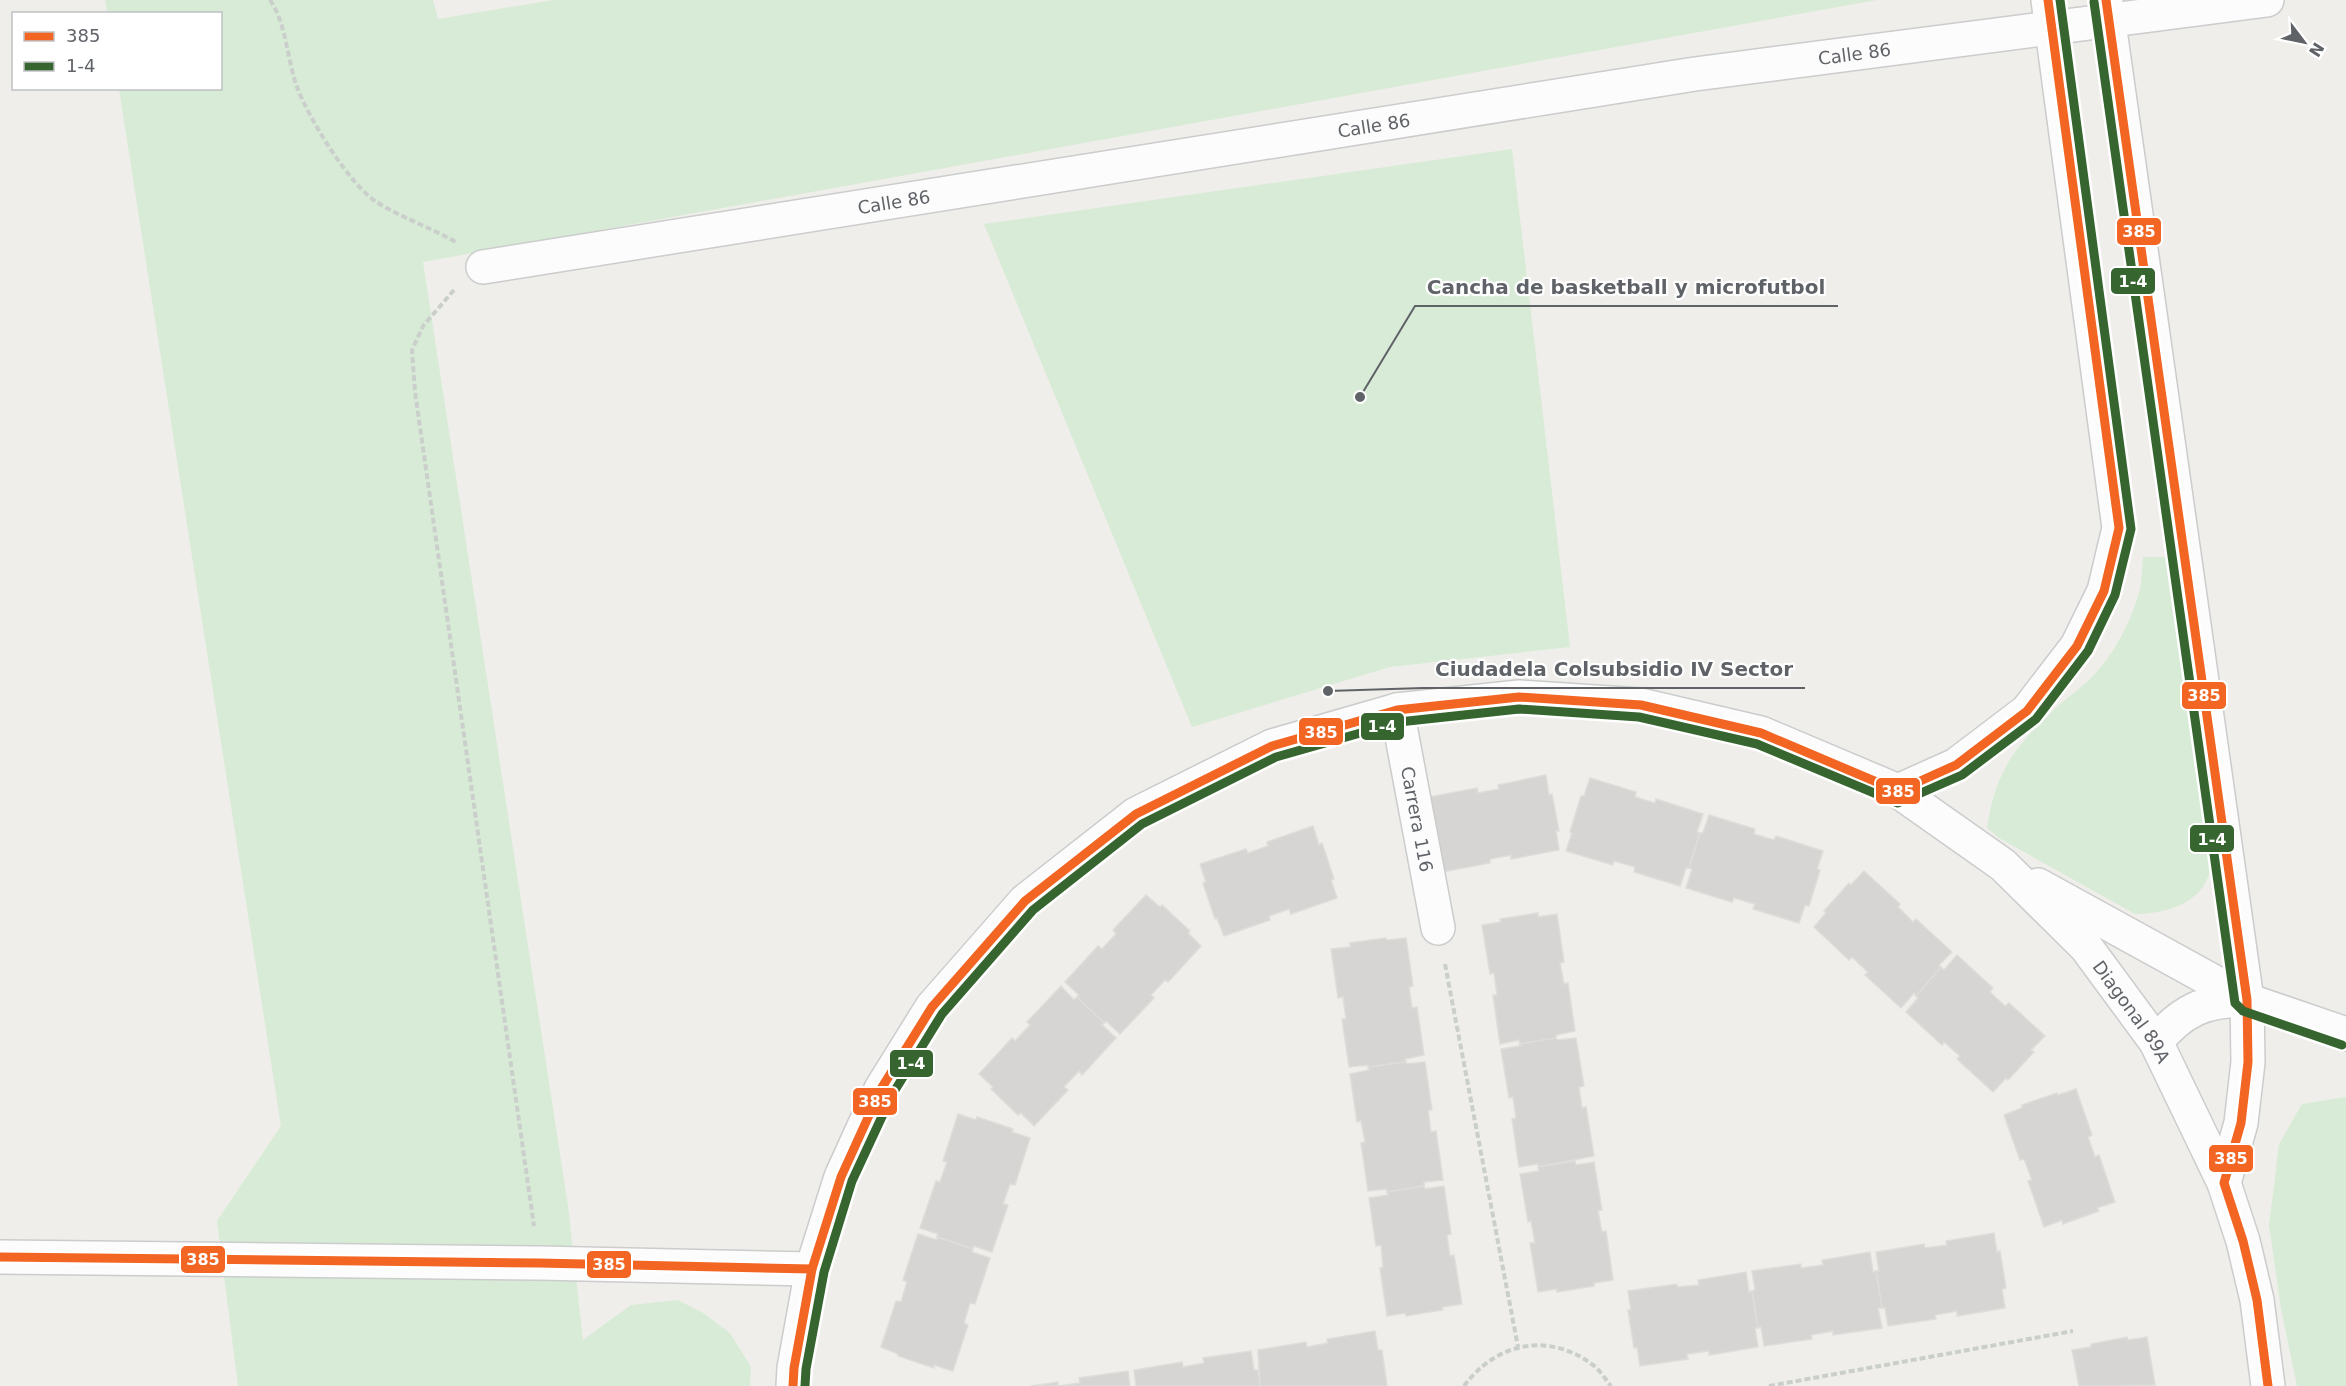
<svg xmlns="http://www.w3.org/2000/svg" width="2346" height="1386" viewBox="0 0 2346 1386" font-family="'DejaVu Sans',sans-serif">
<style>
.green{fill:#d8ebd6}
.building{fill:#d6d5d3;stroke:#deddd9;stroke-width:1.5}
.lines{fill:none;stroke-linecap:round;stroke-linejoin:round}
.minor-casing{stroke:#cbcccc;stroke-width:36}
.path{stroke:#cacfcc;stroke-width:4;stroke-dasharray:6 3;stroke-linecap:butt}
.minor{stroke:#fdfcfc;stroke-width:33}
.bus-1-casing{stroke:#fff;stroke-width:14}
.bus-2-casing{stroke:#fff;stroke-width:14}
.bus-1{stroke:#f26522;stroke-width:9}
.bus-2{stroke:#36652f;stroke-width:9}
.labels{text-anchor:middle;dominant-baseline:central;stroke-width:4.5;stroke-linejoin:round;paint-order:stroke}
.street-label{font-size:18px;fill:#5f6368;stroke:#fff}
.leader{fill:none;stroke:#5f6368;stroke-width:2}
.callout-dot{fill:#5f6368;stroke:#fff;stroke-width:2}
.callout-label{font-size:20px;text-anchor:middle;font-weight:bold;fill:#5f6368;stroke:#fff;stroke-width:4.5;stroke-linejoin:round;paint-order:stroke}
.line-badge{stroke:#fff;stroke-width:2}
.badge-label{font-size:16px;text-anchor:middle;font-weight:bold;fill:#fff}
</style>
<rect width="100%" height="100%" fill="#efeeea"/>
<g class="green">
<path d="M105 0H433L438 19 553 0H1877L423 262 568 1206 583 1340 631 1305 678 1300 703 1313 730 1333 751 1367 750 1386H238L217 1221 281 1126 119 89 220 88V14L107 13Z"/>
<path d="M1512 149 1570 647 1390 667 1192 727 984 224Z"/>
<path d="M2143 557H2169L2211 853C2210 860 2211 870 2208 877 2198 905 2162 914 2135 914L1999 838 1987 828C1995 772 2016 744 2056 708 2068 697 2081 688 2091 678 2114 655 2132 620 2140 589 2142 579 2142 568 2143 557Z"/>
<path d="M2346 1097V1386H2297L2281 1309 2269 1225 2279 1144 2302 1104Z"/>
</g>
<g class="building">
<path d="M1546 775 1549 795 1552 794 1559 831H1556L1559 850 1511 859V855L1490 859V863L1442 872 1429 797 1477 788 1478 793 1499 789 1498 785Z"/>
<path d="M1590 778 1636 792 1635 797 1655 803 1656 799 1703 814 1697 832 1700 833 1689 868H1686L1680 886 1634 872 1635 867 1614 861 1613 865 1566 851 1572 833 1570 832 1581 796H1584Z"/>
<path d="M1709 815 1755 829 1754 834 1774 840 1776 836 1823 851 1817 869 1820 870 1809 906 1805 905 1799 923 1753 909 1755 904 1734 898 1732 902 1686 888 1692 869 1689 868 1700 833H1703Z"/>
<path d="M1313 826 1319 845 1322 843 1334 879 1331 880 1337 898 1291 914 1289 909 1269 916 1270 920 1224 936 1217 918 1215 919 1203 883 1206 882 1200 864 1246 849 1248 853 1268 846 1267 842Z"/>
<path d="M1864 871 1900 904 1898 907 1913 922 1916 919 1952 952 1939 965 1941 967 1916 996 1914 993 1901 1008 1865 975 1868 972 1852 957 1849 960 1814 927 1826 913 1824 911 1849 883 1851 885Z"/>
<path d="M1146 895 1160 907 1162 905 1190 931 1188 933 1201 946 1168 982 1165 980 1151 995 1154 998 1120 1034 1106 1021 1104 1023 1077 997 1079 995 1065 982 1098 946 1102 949 1116 934 1113 930Z"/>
<path d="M1538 913V917L1557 914 1564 962 1560 963 1564 984 1568 983 1575 1031 1556 1035V1038L1520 1044 1519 1040 1500 1044 1493 995H1497L1494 973 1490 974 1482 925 1501 922 1500 919Z"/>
<path d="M1386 938 1387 940 1406 938 1413 986 1409 987 1412 1008 1417 1007 1424 1055 1405 1059 1406 1062 1368 1067V1065L1349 1067 1342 1019H1346L1343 997 1338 998 1331 949 1350 947V943Z"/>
<path d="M1957 955 1993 988 1990 992 2005 1006 2009 1003 2045 1036 2031 1050 2034 1052 2008 1080 2006 1078 1993 1092 1957 1059 1960 1056 1944 1042 1942 1045 1906 1012 1918 998 1916 996 1941 967 1944 970Z"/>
<path d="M1061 986 1074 1000 1077 997 1104 1023 1102 1025 1116 1038 1082 1075 1079 1071 1064 1087 1068 1090 1034 1126 1021 1113 1018 1115 991 1089 993 1087 979 1074 1012 1038 1015 1041 1030 1025 1027 1022Z"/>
<path d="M1556 1038 1557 1040 1576 1038 1584 1086 1579 1087 1582 1108 1586 1107 1594 1156 1538 1167V1164L1519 1167 1512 1119 1516 1118 1513 1097 1509 1098 1501 1049 1520 1046V1044Z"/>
<path d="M1406 1062V1064L1425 1062 1432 1110H1428L1431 1132 1436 1131 1443 1180 1424 1182V1186L1387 1192V1189L1368 1191 1361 1143 1365 1142 1361 1121 1357 1122 1350 1074 1369 1070 1368 1067Z"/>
<path d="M2076 1089 2092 1135 2088 1137 2095 1157 2099 1155 2115 1202 2097 1208 2099 1211 2063 1224 2062 1220 2044 1227 2028 1181 2032 1180 2024 1159 2020 1160 2004 1115 2022 1108V1105L2057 1093 2058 1095Z"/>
<path d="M958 1114 976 1120 977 1117 1013 1129 1012 1132 1030 1138 1015 1185 1010 1184 1003 1204 1008 1205 992 1252 974 1246 973 1249 937 1237 938 1234 920 1228 936 1181 940 1182 947 1162 943 1161Z"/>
<path d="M1575 1161 1576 1165 1594 1162 1602 1210 1598 1211 1602 1232 1606 1231 1613 1280 1594 1283V1286L1557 1292V1289L1538 1292 1530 1243H1535L1531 1221 1528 1222 1520 1174 1539 1171 1538 1167Z"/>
<path d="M1424 1186 1425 1189 1444 1186 1451 1234 1447 1235 1450 1256 1454 1255 1462 1304 1442 1307 1443 1310 1406 1316 1405 1313 1387 1316 1380 1268 1383 1267 1381 1245 1376 1246 1369 1198 1388 1195 1387 1192Z"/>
<path d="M1994 1233 1997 1252 2000 1251 2006 1288 2002 1289 2005 1308 1957 1316V1311L1935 1315 1936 1319 1888 1326 1885 1308H1882L1876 1271H1879L1876 1252 1924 1244 1925 1248 1947 1245 1946 1241Z"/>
<path d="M918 1234 937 1240V1237L973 1249 972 1252 990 1258 975 1304 970 1303 964 1323 968 1325 953 1371 934 1365V1368L898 1356V1354L881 1347 896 1301 901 1302 907 1282 903 1280Z"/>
<path d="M1870 1252 1873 1272 1876 1271 1882 1308H1878L1882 1328 1833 1335V1331L1811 1335 1812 1339 1764 1346 1761 1327 1758 1328 1752 1291 1755 1290 1752 1271 1801 1264V1268L1823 1265 1822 1260Z"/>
<path d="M1746 1272 1749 1292 1752 1291 1758 1328H1755L1758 1347 1709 1355V1351L1687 1354 1688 1359 1640 1366 1637 1347 1634 1348 1628 1310H1631L1628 1291 1677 1284V1287L1699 1285 1698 1280Z"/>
<path d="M1375 1331 1378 1350H1382L1387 1386H1260L1258 1350 1306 1342 1307 1347 1328 1343 1327 1339Z"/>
<path d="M2127 1337 2128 1340 2147 1337 2155 1385 2079 1386 2072 1350 2091 1347V1344Z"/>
<path d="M1251 1351 1254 1370H1258L1260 1386H1136L1134 1370 1182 1362 1183 1367 1204 1363 1203 1358Z"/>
<path d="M1128 1371 1130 1386H1059L1080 1383 1079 1378Z"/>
<path d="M1058 1382V1386H1031Z"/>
</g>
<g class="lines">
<g class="minor-casing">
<g id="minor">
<path d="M2106 2 2247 1000 2248 1062 2241 1123 2224 1183"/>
<path id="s1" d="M483 267 1695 74 2267 0"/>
<path id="s2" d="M1397 710 1438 928"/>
<path d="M1898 791 1956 765 2027 711 2077 646 2104 591 2119 528 2048 0"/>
<path d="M2038 885 2247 1000 2346 1034"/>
<path d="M2156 1042C2182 1010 2205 1000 2247 1000"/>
<path d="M0 1257 539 1263 812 1269"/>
<path id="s3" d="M793 1386 794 1368 812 1269 841 1177 881 1089 932 1007 1025 901 1136 814 1272 746 1397 710 1519 697 1641 705 1761 733 1898 791 2003 865 2086 947 2156 1042 2224 1183 2243 1241 2257 1300 2268 1386"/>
</g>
</g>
<g class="path">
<path d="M270 0C287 25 287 60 297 87 309 119 350 186 378 203 403 218 431 228 456 242"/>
<path d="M454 290 423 326 412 350 415 392 534 1226"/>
<path d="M1445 964 1518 1347"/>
<path d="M1464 1386C1496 1343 1548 1331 1593 1365 1600 1370 1605 1379 1611 1386"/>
<path d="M1769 1386 2073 1331"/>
</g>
<use href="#minor" class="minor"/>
<g class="bus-1-casing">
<g id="bus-1">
<path d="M2106 0 2247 1000 2248 1062 2241 1123 2224 1183 2243 1241 2257 1300 2268 1386"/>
<path d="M0 1257 539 1263 812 1269"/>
<path d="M793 1386 794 1368 812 1269 841 1177 881 1089 932 1007 1025 901 1136 814 1272 746 1397 710 1519 697 1641 705 1761 733 1898 791 1956 765 2027 711 2077 646 2104 591 2119 528 2048 0"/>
</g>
</g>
<g class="bus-2-casing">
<g id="bus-2">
<path d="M2094 2 2235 1003 2243 1011 2342 1045"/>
<path d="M805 1386 806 1369 824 1272 852 1181 892 1095 942 1014 1033 910 1142 824 1276 757 1399 722 1519 709 1639 717 1757 744 1898 803 1962 775 2036 719 2088 651 2115 595 2131 529 2060 0"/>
</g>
</g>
<use href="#bus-1" class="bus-1"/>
<use href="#bus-2" class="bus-2"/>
</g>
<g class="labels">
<g class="street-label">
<text stroke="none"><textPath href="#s1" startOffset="1388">Calle 86</textPath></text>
<text stroke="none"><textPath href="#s1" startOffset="902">Calle 86</textPath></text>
<text stroke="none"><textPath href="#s1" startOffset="416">Calle 86</textPath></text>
<text stroke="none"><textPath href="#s2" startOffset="111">Carrera 116</textPath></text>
<text stroke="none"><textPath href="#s3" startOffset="1814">Diagonal 89A</textPath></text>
</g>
</g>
<path class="leader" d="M1360 397L1415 306H1838M1328 691L1423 688H1805"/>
<g class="callout-dot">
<circle cx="1360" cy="397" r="6"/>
<circle cx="1328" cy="691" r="6"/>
</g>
<g class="callout-label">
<text x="1626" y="294">Cancha de basketball y microfutbol</text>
<text x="1614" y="676">Ciudadela Colsubsidio IV Sector</text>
</g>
<g class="line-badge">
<rect x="2116" y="217" width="46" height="29" rx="6" fill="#f26522"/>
<rect x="2110" y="267" width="46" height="28" rx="6" fill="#36652f"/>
<rect x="2181" y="681" width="46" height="29" rx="6" fill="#f26522"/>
<rect x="1360" y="712" width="45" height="29" rx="6" fill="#36652f"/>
<rect x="1298" y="717" width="46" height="29" rx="6" fill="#f26522"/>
<rect x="1875" y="777" width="46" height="28" rx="6" fill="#f26522"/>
<rect x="2189" y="824" width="46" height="29" rx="6" fill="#36652f"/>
<rect x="889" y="1049" width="45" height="29" rx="6" fill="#36652f"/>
<rect x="852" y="1087" width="46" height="29" rx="6" fill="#f26522"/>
<rect x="2208" y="1144" width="46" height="29" rx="6" fill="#f26522"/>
<rect x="180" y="1245" width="46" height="29" rx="6" fill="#f26522"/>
<rect x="586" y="1250" width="46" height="29" rx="6" fill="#f26522"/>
</g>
<g class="badge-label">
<text x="2139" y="237">385</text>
<text x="2133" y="287">1-4</text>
<text x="2204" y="701">385</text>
<text x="1382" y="732">1-4</text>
<text x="1321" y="738">385</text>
<text x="1898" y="797">385</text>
<text x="2212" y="845">1-4</text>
<text x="911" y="1069">1-4</text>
<text x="875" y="1107">385</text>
<text x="2231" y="1164">385</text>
<text x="203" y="1265">385</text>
<text x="609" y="1270">385</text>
</g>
<rect x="12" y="12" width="210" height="78" fill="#ffffff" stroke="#bfc1c3" stroke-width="1.5"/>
<rect x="24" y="32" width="30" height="9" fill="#f26522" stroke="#bfc1c3" stroke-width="1.5"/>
<text x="66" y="42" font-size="18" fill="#5f6368">385</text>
<rect x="24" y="62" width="30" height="9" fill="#36652f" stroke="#bfc1c3" stroke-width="1.5"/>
<text x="66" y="72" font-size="18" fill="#5f6368">1-4</text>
<g transform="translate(2304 42) rotate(122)" stroke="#ffffff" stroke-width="4.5" paint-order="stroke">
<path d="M0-4.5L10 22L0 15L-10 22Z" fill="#5f6368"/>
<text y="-9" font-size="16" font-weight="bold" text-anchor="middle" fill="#5f6368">N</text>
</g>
</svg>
